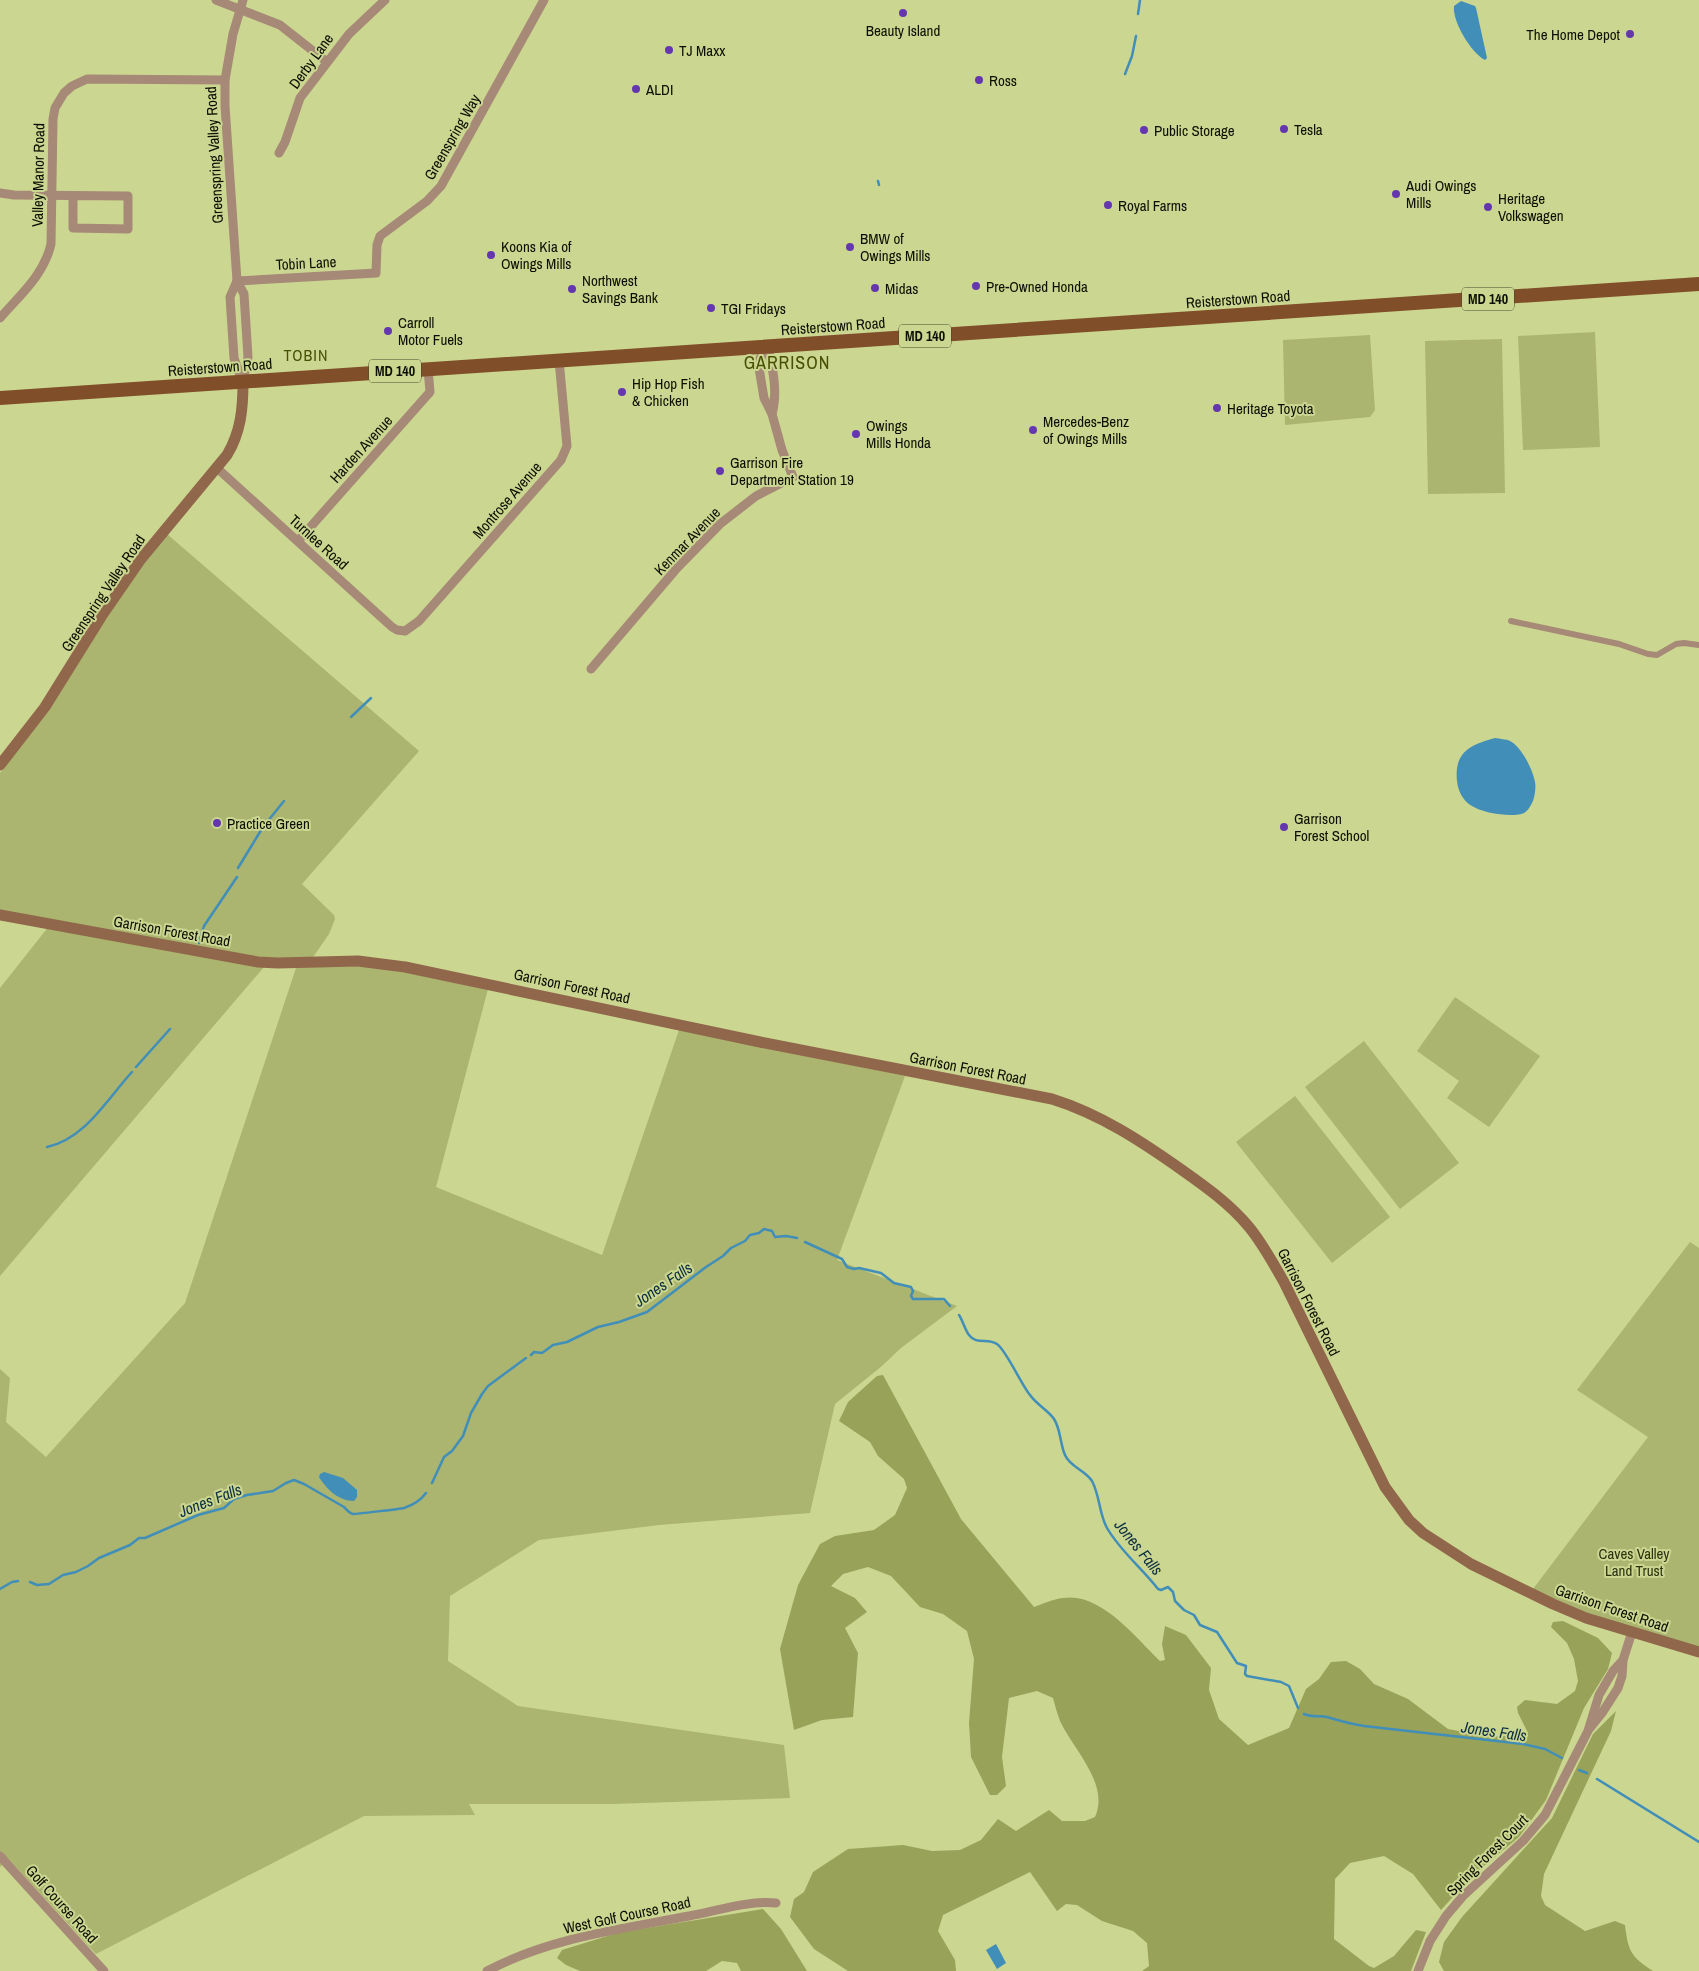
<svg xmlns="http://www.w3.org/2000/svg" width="1699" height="1971" viewBox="0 0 1699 1971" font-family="'Archivo Narrow',sans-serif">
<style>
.green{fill:#abb570}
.forest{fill:#98a258}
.water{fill:#418eb9}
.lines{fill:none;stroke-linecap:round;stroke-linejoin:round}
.stream{stroke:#418eb9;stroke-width:2.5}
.pedestrian{stroke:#a68976;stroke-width:6}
.minor{stroke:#a68976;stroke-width:9}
.secondary{stroke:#90674a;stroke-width:11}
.primary{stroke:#804e29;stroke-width:14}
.poi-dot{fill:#6437af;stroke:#cbd691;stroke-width:2}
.labels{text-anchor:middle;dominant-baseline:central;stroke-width:4;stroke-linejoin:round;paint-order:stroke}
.shield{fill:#cbd691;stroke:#454b2c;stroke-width:1}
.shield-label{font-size:14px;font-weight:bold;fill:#0c0f00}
.poi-label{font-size:15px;fill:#0c0f00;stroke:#cbd691;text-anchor:start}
.street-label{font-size:15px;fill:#0c0f00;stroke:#cbd691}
.park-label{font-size:15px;fill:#2c300f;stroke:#cbd691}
.neighbourhood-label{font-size:16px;letter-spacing:1px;fill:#495004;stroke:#cbd691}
.water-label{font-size:16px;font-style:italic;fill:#0c2f41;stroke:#cbd691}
.quarter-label{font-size:18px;letter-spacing:1px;fill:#495004;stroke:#cbd691}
</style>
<rect width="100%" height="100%" fill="#cbd691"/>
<g class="green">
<path d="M1595 332 1600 447 1523 450 1518 336Z"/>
<path d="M1370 335 1375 410 1370 417 1285 425 1283 340Z"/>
<path d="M1502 339 1505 493 1428 494 1425 341Z"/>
<path d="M167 534 419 751 302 884 334 915 335 919 329 934 307 966 378 967 488 989 436 1187 602 1255 679 1030 905 1076 837 1260 957 1306 901 1348 882 1366 835 1404 810 1513 659 1525 539 1540 450 1596 448 1661 518 1706 784 1745 790 1798 613 1804H469L475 1815 364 1816 96 1954 9 1859 0 1867V1369L10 1378 6 1422 46 1457 185 1303 296 968 264 967 0 1276V988L53 921 0 911V773L51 708 102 625 140 569Z"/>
<path d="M1455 997 1540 1056 1489 1127 1447 1098 1459 1081 1417 1051Z"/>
<path d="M1364 1041 1459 1163 1400 1209 1305 1087Z"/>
<path d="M1295 1096 1390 1217 1332 1263 1236 1142Z"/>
<path d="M1690 1242 1699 1248V1648L1588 1614 1533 1589 1648 1437 1577 1390Z"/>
</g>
<g class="forest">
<path d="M883 1375 961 1519 1034 1607C1043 1604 1053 1599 1063 1598 1101 1592 1136 1638 1160 1661L1165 1660 1162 1644 1165 1626 1186 1635 1211 1668 1209 1690 1219 1719 1248 1745 1289 1728 1306 1689 1319 1679 1331 1662 1346 1661 1360 1669 1374 1684 1408 1699 1448 1729 1491 1737 1528 1733 1518 1713 1517 1707 1525 1700 1557 1704 1575 1691 1578 1681 1574 1659 1567 1643 1551 1627 1553 1622 1563 1621 1598 1638 1612 1653 1608 1669 1584 1708 1546 1800 1519 1837 1472 1876 1441 1910 1413 1874 1384 1856 1350 1863 1335 1879 1334 1939 1369 1966 1374 1968 1394 1956 1416 1930 1426 1932 1411 1971H1142L1149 1966 1147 1943 1133 1931 1102 1921 1077 1905 1066 1904 1057 1911 1030 1872 943 1915 938 1931 955 1960 956 1971H848L814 1949 790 1917 794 1899 804 1892 813 1872 848 1849 903 1845 932 1851 960 1850 981 1840 998 1819 1016 1831 1049 1810 1062 1821H1085L1095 1817C1110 1784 1073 1749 1060 1721 1057 1713 1055 1705 1053 1698L1037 1691 1009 1698 1002 1757 1006 1786 997 1795H990L971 1757 969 1723 974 1659 967 1631 943 1614 920 1607 891 1576 868 1567 843 1574 831 1586 855 1598 867 1612 845 1628 858 1653 853 1717 822 1720 794 1730 780 1649 798 1585 820 1544 835 1536 874 1530 895 1515 907 1488 904 1479 878 1456 870 1442 839 1421 848 1402 877 1376Z"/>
<path d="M1616 1711 1611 1731 1544 1874 1541 1896 1545 1905 1585 1931 1615 1921 1625 1925C1628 1951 1631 1957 1653 1971H1444L1439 1962 1444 1942 1462 1917 1552 1818 1593 1734Z"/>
<path d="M763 1909 781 1929 807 1971H741L737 1963 722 1961 706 1971H580L566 1965 557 1958 562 1950 617 1933Z"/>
</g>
<g class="water">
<path d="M1461 1 1475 6 1476 8 1487 58 1485 60C1471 53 1452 21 1454 6Z"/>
<path d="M1495 738C1499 739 1506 739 1510 741 1521 746 1533 770 1535 782 1536 787 1535 795 1533 801 1531 805 1528 811 1524 813 1513 818 1482 813 1472 806 1463 801 1458 791 1457 781 1454 752 1470 745 1495 738Z"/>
<path d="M324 1472 343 1478 357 1490V1497L354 1501C339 1501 327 1490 319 1477L320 1474Z"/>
<path d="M996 1944 1006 1963 997 1969 986 1950Z"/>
</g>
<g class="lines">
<g class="stream">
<path d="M1138 14 1140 0"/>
<path d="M1125 74 1132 56 1136 36"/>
<path d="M878 181 879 185"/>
<path d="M351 717 371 698"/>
<path d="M238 868 263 827 284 801"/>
<path d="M199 943 204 926 237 877"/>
<path d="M136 1067 170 1029"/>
<path d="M47 1147C85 1139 107 1099 132 1072"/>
<path d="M805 1242 842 1259 847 1267 854 1269 859 1268 881 1273 894 1283 911 1287 913 1291 911 1296 913 1299H944L950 1306"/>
<path d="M959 1315C963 1321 965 1330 969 1335 976 1345 988 1338 997 1344 1006 1350 1021 1384 1030 1395 1037 1405 1049 1411 1054 1419 1061 1430 1060 1444 1065 1455 1070 1467 1085 1470 1092 1481 1100 1496 1099 1514 1107 1528 1121 1552 1142 1568 1158 1589L1161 1590 1168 1587 1173 1592 1175 1601 1184 1610 1194 1615 1200 1625 1217 1632 1237 1663 1246 1666 1245 1674 1247 1676 1281 1682 1289 1686 1298 1708"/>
<path d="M531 1355 534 1352 542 1353 553 1345 567 1342 598 1327 619 1322 647 1312 706 1267 723 1256 731 1248 745 1241 750 1235 759 1233 764 1229 772 1231 775 1237 786 1236 797 1238"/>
<path d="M432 1483 444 1457 452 1451 463 1436 471 1413 482 1394 488 1386 526 1358"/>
<path d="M30 1582 37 1585 49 1584 63 1575 76 1572 88 1566 99 1558 130 1545 139 1538H145L198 1515 224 1508 234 1499 247 1495 273 1491 286 1483 294 1480 304 1484 344 1507C347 1510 349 1513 353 1514 356 1514 400 1509 404 1508 413 1505 421 1500 426 1493"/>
<path d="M0 1589 12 1582 18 1581"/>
<path d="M1304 1714C1313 1718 1319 1715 1327 1717 1340 1721 1351 1724 1364 1726L1523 1744 1545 1749 1562 1758"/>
<path d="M1579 1770 1587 1773"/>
<path d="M1597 1779 1699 1842"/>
</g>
<path class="pedestrian" d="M1511 621 1619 644 1648 654 1657 655 1676 644 1684 643 1699 645"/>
<g class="minor">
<path d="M216 0 280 25 327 62"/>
<path d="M279 153 285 142 300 98 349 34 385 0"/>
<path d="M0 193 14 195 128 196V229L73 228V196"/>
<path d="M237 281 376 273 377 245 380 236 427 201 441 186 544 0"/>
<path d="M237 281 230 297 234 358 242 381"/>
<path d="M0 318C20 295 44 275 51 244L53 119 55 108 64 93 72 86 87 79 225 80"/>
<path d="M767 346C773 368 778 392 772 414"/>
<path d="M243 382 248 357 244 294 237 281 225 106V80L233 34 243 0"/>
<path d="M218 469 392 627 397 630 405 631 419 621 561 460 567 446 559 360"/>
<path d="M298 541 430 392 428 369"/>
<path d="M591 669 677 568 720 524 756 496 793 477 782 450 772 414 764 398 758 362 767 346"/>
<path d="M1590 1728 1602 1713 1618 1688 1622 1676 1623 1660 1632 1632"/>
<path d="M0 1856 104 1971"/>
<path d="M487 1971C549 1938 621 1929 689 1916 716 1911 750 1900 776 1903"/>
<path d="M1418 1971 1430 1941 1446 1916 1463 1896 1523 1841 1545 1815 1588 1731 1599 1695 1613 1671 1623 1660"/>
</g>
<g class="secondary">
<path d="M0 765 45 707 101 617 141 559 227 455C241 432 243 408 243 382"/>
<path d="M0 915 258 962 278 963 358 961 405 967 760 1042 1052 1099C1100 1114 1141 1141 1182 1170 1206 1187 1230 1204 1249 1227 1263 1244 1273 1263 1284 1282L1385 1487 1409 1520 1423 1533 1471 1564 1553 1604 1586 1618 1699 1652"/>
</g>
<path class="primary" d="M0 398 1699 284"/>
</g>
<g class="poi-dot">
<circle cx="903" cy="13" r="5"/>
<circle cx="1630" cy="34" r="5"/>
<circle cx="669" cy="50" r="5"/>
<circle cx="979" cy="80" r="5"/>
<circle cx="636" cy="89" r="5"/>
<circle cx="1284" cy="129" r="5"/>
<circle cx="1144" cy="130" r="5"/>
<circle cx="1396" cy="194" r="5"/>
<circle cx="1108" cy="205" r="5"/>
<circle cx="1488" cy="207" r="5"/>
<circle cx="850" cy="247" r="5"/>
<circle cx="491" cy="255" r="5"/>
<circle cx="976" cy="286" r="5"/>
<circle cx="875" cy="288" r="5"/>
<circle cx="572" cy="289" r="5"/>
<circle cx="711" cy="308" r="5"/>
<circle cx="388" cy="331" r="5"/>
<circle cx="622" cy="392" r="5"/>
<circle cx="1217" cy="408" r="5"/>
<circle cx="1033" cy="430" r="5"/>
<circle cx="856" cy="434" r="5"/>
<circle cx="720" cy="471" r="5"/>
<circle cx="217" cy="823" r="5"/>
<circle cx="1284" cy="827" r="5"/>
</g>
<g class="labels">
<g class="shield">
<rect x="1462" y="287.5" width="52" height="23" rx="4"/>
<rect x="899" y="324.5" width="52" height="23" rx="4"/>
<rect x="369" y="359.5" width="52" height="23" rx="4"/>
</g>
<g class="shield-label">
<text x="1488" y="299">MD 140</text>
<text x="925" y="336">MD 140</text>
<text x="395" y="371">MD 140</text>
</g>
<g class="poi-label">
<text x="903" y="30" text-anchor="middle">Beauty Island</text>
<text x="1620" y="34" text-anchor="end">The Home Depot</text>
<text x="679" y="50">TJ Maxx</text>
<text x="989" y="80">Ross</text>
<text x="646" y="89">ALDI</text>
<text x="1294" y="129">Tesla</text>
<text x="1154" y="130">Public Storage</text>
<text x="1406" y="185">Audi Owings<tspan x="1406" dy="17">Mills</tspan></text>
<text x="1498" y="198">Heritage<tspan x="1498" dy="17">Volkswagen</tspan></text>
<text x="1118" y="205">Royal Farms</text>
<text x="860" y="238">BMW of<tspan x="860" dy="17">Owings Mills</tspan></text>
<text x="501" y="246">Koons Kia of<tspan x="501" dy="17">Owings Mills</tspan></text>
<text x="582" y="280">Northwest<tspan x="582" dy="17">Savings Bank</tspan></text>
<text x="986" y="286">Pre-Owned Honda</text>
<text x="885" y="288">Midas</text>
<text x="721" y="308">TGI Fridays</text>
<text x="398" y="322">Carroll<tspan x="398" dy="17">Motor Fuels</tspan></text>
<text x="632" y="383">Hip Hop Fish<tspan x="632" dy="17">&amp; Chicken</tspan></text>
<text x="1227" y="408">Heritage Toyota</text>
<text x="1043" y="421">Mercedes-Benz<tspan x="1043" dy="17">of Owings Mills</tspan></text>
<text x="866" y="425">Owings<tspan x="866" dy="17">Mills Honda</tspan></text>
<text x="730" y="462">Garrison Fire<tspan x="730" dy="17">Department Station 19</tspan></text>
<text x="1294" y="818">Garrison<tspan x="1294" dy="17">Forest School</tspan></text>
<text x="227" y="823">Practice Green</text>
</g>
<g class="street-label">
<text transform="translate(311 61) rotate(-54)">Derby Lane</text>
<text transform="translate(452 137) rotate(-60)">Greenspring Way</text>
<text transform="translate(214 155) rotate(-93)">Greenspring Valley Road</text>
<text transform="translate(38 175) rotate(-89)">Valley Manor Road</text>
<text transform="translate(306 263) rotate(-3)">Tobin Lane</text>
<text transform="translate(1238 299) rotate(-4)">Reisterstown Road</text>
<text transform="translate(833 326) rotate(-4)">Reisterstown Road</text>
<text transform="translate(220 367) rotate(-4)">Reisterstown Road</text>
<text transform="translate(361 449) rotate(-48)">Harden Avenue</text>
<text transform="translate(507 500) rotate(-49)">Montrose Avenue</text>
<text transform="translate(687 541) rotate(-46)">Kenmar Avenue</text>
<text transform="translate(319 542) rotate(42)">Turnlee Road</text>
<text transform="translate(103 593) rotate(-56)">Greenspring Valley Road</text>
<text transform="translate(172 931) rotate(10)">Garrison Forest Road</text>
<text transform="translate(572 986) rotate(12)">Garrison Forest Road</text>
<text transform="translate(968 1068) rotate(11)">Garrison Forest Road</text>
<text transform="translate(1309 1302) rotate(63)">Garrison Forest Road</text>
<text transform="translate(1612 1608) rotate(19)">Garrison Forest Road</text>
<text transform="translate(1487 1855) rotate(-45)">Spring Forest Court</text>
<text transform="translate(62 1904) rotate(48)">Golf Course Road</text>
<text transform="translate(627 1915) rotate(-12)">West Golf Course Road</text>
</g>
<g class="park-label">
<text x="1634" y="1553">Caves Valley<tspan x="1634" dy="17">Land Trust</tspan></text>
</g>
<g class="neighbourhood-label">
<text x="306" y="355">TOBIN</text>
</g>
<g class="water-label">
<text transform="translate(663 1284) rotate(-34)">Jones Falls</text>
<text transform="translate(210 1500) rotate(-21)">Jones Falls</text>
<text transform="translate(1139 1547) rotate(51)">Jones Falls</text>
<text transform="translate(1494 1731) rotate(8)">Jones Falls</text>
</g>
<g class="quarter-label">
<text x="787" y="362">GARRISON</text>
</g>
</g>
</svg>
